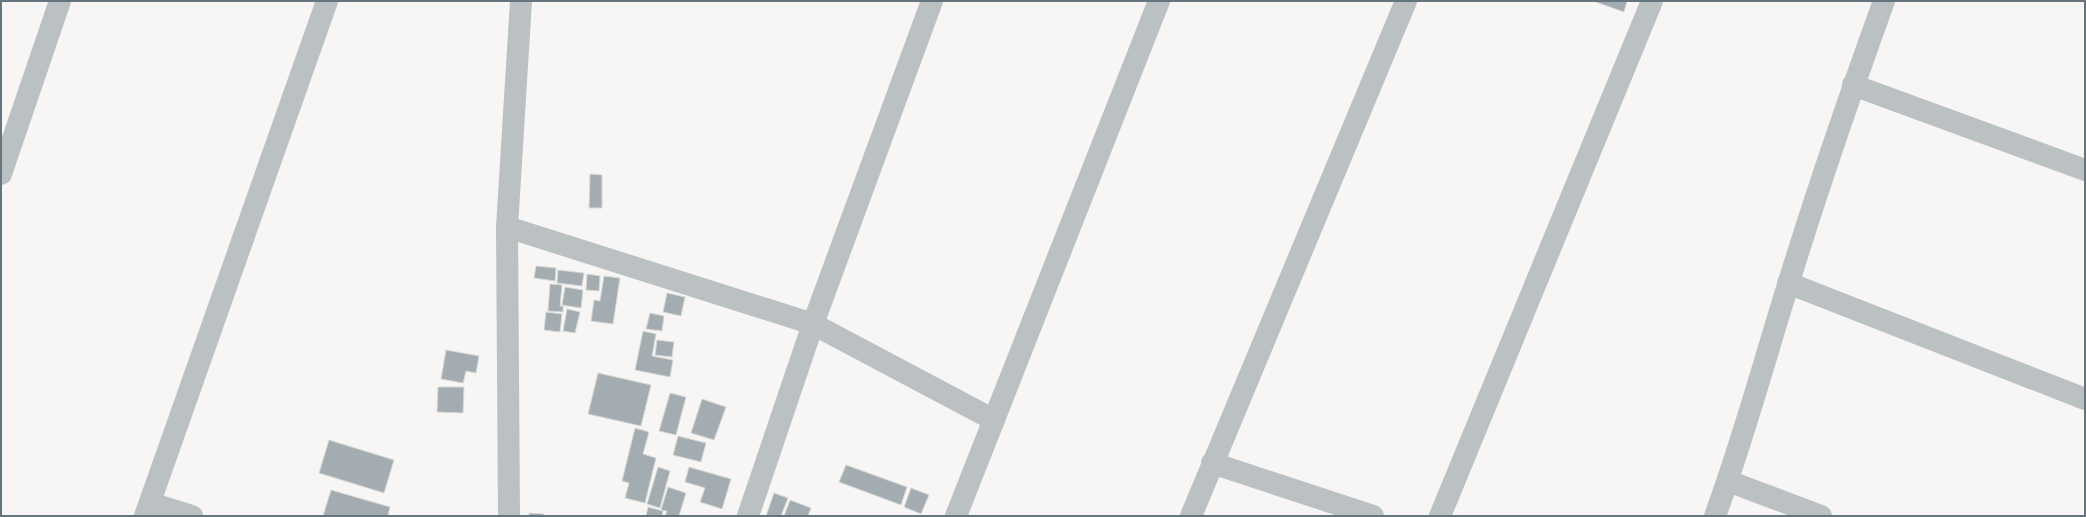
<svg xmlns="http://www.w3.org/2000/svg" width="2086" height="517" viewBox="0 0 2086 517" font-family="Overpass,sans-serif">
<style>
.building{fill:#a3adb1;stroke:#d8d8d6}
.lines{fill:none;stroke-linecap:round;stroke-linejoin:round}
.minor{stroke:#bbc1c3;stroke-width:22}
</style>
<rect width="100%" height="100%" fill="#f7f6f4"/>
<g class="building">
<path d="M1593 1H1627L1624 12Z"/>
<path d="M590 174 602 175V208H589Z"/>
<path d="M536 266 556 268 555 281 534 278Z"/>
<path d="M558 270 584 273 582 286 557 283Z"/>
<path d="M587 274 600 276 599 291 586 290Z"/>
<path d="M604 276 620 278 613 324 591 321 594 300 600 301Z"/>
<path d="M550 284 562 285 560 306H563V312L548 311Z"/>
<path d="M565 287 583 290 581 308 562 305Z"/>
<path d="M667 293 685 297 681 316 663 312Z"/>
<path d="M567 309 580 312 575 333 563 331Z"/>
<path d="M546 312 562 314 560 332 544 330Z"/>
<path d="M650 313 664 316 662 331 646 329Z"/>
<path d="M643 331 656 334 652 356 673 360 670 377 635 370Z"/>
<path d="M657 340 674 342 672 357 655 355Z"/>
<path d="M446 350 479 356 476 373 466 371 463 383 441 379Z"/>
<path d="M598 373 651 385 641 426 588 414Z"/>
<path d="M438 387H464L463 413 437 412Z"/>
<path d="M670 393 686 397 676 435 659 431Z"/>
<path d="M702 399 726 407 714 440 691 433Z"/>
<path d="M635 428 649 432 643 454 656 458 645 503 625 498 629 483 622 481Z"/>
<path d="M678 436 706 443 701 462 673 455Z"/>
<path d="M329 440 394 460 384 493 319 473Z"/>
<path d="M846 465 907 487 901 505 839 482Z"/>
<path d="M658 467 670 471 660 508 647 504Z"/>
<path d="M689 467 731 479 722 509 700 502 705 488 685 482Z"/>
<path d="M668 487 686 493 679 516H665L667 511 661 510Z"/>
<path d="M911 488 929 495 921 514 904 507Z"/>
<path d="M331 490 390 507 388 516H323Z"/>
<path d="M774 493 788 498 781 516H766Z"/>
<path d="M790 500 811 508 808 516H784Z"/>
<path d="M648 507 663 511 662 516H646Z"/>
<path d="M529 513 544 514 543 516H529Z"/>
</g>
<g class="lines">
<g class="minor">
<path d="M1853 85 2085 170"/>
<path d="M1 174 60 1"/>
<path d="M507 227 813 324 994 420"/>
<path d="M1788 283 2085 399"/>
<path d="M1212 463 1373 516"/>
<path d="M1728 481 1821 516"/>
<path d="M150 503 192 516"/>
<path d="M145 516 327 1"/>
<path d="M509 516 507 227 521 1"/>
<path d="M748 516 813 324 932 1"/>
<path d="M956 516 1159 1"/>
<path d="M1191 516 1406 1"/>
<path d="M1440 516 1652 1"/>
<path d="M1715 516C1743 440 1764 362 1788 285 1817 190 1850 95 1884 1"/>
</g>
</g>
<rect width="2086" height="517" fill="none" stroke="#64757d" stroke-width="4"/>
</svg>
